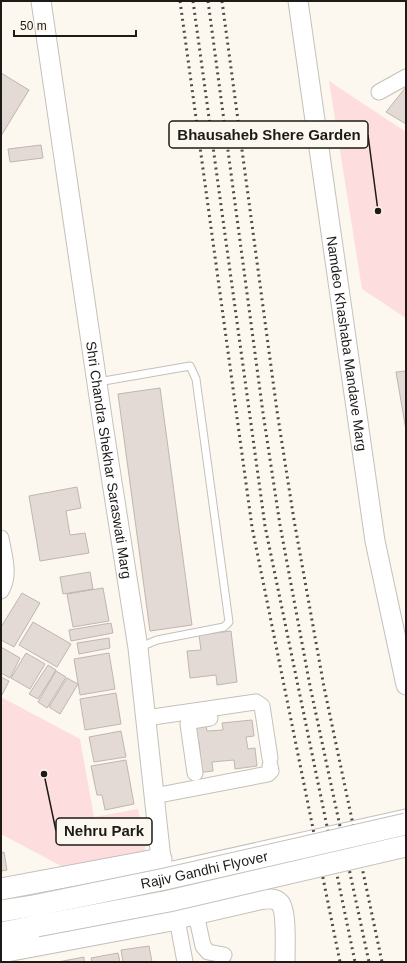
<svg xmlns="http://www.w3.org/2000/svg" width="407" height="963" viewBox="0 0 407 963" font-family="Arial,sans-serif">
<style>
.green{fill:#fedddf}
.building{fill:#e3dad5;stroke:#bfb6b2}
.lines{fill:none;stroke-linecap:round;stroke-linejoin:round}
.service-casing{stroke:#c5c0b9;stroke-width:9}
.minor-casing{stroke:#c5c0b9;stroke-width:17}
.tertiary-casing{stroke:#c5c0b9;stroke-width:21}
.secondary-casing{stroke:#c5c0b9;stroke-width:23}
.service{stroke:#fff;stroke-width:7}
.minor{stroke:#fff;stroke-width:15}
.tertiary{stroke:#fff;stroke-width:19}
.secondary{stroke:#fff;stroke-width:21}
.rail{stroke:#4e4c48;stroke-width:3;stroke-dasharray:2 4;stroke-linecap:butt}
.secondary-bridge-casing{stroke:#c5c0b9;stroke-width:23;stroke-linecap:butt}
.secondary-bridge{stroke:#fff;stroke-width:21}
.labels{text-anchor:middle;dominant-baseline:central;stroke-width:4;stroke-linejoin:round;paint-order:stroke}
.street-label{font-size:14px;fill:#1d1b18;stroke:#fcf7ef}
.leader{fill:none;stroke:#1d1b18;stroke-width:1.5}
.callout-dot{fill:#1d1b18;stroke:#fcf7ef;stroke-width:1.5}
.callout{fill:#fcf7ef;stroke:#1d1b18;stroke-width:1.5}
.callout-label{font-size:15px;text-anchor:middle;font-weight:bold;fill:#1d1b18}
</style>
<rect width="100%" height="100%" fill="#fcf7ef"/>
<g class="green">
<path d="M329 81 406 132V318L362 289Z"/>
<path d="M1 697 80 739 94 817 138 809 146 852 65 868 1 834Z"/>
</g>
<g class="building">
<path d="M1 73 29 90 1 136Z"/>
<path d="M406 87V124L386 112Z"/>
<path d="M41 145 43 158 10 162 8 149Z"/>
<path d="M406 371V430L396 372Z"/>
<path d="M160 388 192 625 150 631 118 394Z"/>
<path d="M77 487 81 508 66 511 70 535 85 533 89 553 40 561 29 496Z"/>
<path d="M90 572 93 589 63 594 60 577Z"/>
<path d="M103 588 109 621 73 627 67 594Z"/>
<path d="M22 593 40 603 14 647 1 640V627Z"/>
<path d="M33 622 71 644 57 667 19 645Z"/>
<path d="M111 623 113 633 71 641 69 630Z"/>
<path d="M231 631 237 682 217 685 216 675 190 678 187 651 201 650 199 635Z"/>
<path d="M109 638 110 648 79 654 77 643Z"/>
<path d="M1 647 20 658 10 678 1 673Z"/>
<path d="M26 653 45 664 30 689 11 678Z"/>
<path d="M109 653 115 689 80 695 74 659Z"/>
<path d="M48 665 56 670 38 699 29 694Z"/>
<path d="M56 671 66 677 47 708 38 702Z"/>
<path d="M1 677 9 681 2 695H1Z"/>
<path d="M67 678 78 684 60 714 49 707Z"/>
<path d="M116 693 121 724 85 730 80 699Z"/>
<path d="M252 720 254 736 246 737 248 749 255 748 257 766 235 769 234 760 212 762 213 771 197 773 195 753H200L199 742 194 743 192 727 206 725 207 731 223 730 222 723Z"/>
<path d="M121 731 126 757 94 762 89 737Z"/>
<path d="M126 760 134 804 105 810 102 795H97L91 766Z"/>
<path d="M4 852 7 870 1 871V853Z"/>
<path d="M149 946 152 962H123L121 950Z"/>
<path d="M118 953 120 962H92L91 958Z"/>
<path d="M84 957V962H58Z"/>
</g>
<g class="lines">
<g class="service-casing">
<g id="service">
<path d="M98 382 190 366 196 379 229 622 224 627 157 640 138 648"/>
<path d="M164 867 406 813"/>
</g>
</g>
<g class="minor-casing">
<g id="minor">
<path d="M379 92 406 77"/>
<path d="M1 538C4 556 11 575 1 591"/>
<path d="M146 718 256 702 262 706 270 758"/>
<path d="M195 773 188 724 191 721 210 718"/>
<path d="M154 796 268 774 271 771 270 766"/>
<path d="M196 914 203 946 208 952 224 955"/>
<path d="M177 919 185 962"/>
</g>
</g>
<g class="tertiary-casing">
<g id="tertiary">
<path id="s1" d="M41 1 104 431 138 648 161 859 164 874"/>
<path id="s2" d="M298 1 375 541 406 685"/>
<path d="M173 905 177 919 259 900C266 899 275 897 280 903 287 911 285 950 285 962"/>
</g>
</g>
<g class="secondary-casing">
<g id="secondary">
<path d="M1 889 161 859"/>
<path d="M1 911 33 906"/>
<path d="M1 933 37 926"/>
<path d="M1 952 177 919"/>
</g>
</g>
<use href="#service" class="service"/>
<use href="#minor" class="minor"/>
<use href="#tertiary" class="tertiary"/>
<use href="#secondary" class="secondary"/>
<g class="rail">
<path d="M180 1 252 527 340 962"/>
<path d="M193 1 265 526 355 962"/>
<path d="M208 1 263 413 280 525 310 686 369 962"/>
<path d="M222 1 277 411 294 520 324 687 382 962"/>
</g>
<g class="secondary-bridge-casing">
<g id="secondary-bridge">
<path id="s3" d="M33 906 165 879 406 824"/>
<path d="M37 926 169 901 406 846"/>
</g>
</g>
<use href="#secondary-bridge" class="secondary-bridge"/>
</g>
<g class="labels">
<g class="street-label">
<text stroke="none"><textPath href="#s2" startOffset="346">Namdeo Khashaba Mandave Marg</textPath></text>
<text stroke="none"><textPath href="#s1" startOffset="464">Shri Chandra Shekhar Saraswati Marg</textPath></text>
<text stroke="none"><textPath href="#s3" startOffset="175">Rajiv Gandhi Flyover</textPath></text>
</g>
</g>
<path class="leader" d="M378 211L368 135M44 774L56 831"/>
<g class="callout-dot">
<circle cx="378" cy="211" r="4"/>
<circle cx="44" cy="774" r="4"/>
</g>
<g class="callout">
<rect x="169" y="121" width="199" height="27" rx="4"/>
<rect x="56" y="818" width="96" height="27" rx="4"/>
</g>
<g class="callout-label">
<text x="269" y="140">Bhausaheb Shere Garden</text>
<text x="104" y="836">Nehru Park</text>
</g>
<rect width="407" height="963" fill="none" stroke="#1d1b18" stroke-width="4"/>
<path d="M14 30v6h122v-6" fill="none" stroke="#1d1b18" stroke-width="2"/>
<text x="20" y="30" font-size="12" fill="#1d1b18" stroke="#fcf7ef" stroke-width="3" paint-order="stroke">50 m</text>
</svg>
